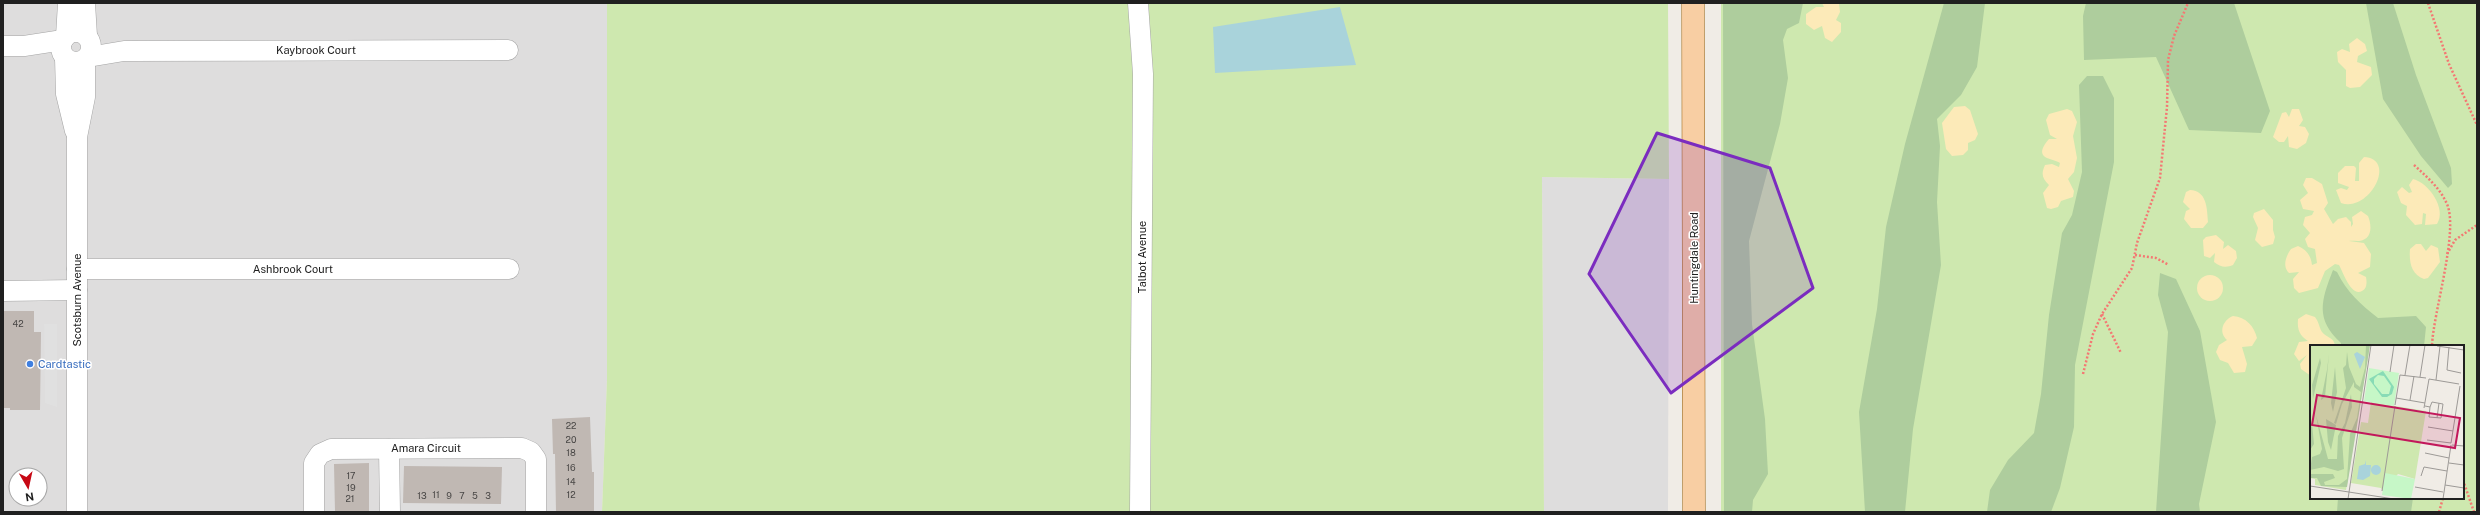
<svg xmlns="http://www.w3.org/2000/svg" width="2480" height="515" viewBox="0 0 2480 515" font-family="'Public Sans',sans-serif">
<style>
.residential{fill:#dedddd;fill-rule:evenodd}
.grass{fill:#cee8af;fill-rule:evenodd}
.forest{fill:#aecd9d}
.sand{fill:#fceab8}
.parking{fill:#e0e0e0}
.water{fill:#a9d3db}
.building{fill:#c0b8b3}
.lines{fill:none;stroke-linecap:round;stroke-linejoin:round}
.minor-casing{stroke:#a4a4a4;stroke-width:21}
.major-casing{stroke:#955d06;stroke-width:23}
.path{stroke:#f47873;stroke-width:2.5;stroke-dasharray:2 2;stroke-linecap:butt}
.minor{stroke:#fff;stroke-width:20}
.major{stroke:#f8cea3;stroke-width:22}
.marked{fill:#7b2cbf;fill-opacity:0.2;stroke:#7b2cbf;stroke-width:3;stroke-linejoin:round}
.shop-dot{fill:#3f7fe0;stroke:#fff;stroke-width:1.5}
.labels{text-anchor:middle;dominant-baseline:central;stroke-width:3;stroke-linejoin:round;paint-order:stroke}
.number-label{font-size:9px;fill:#484645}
.street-label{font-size:11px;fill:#202020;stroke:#fff}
.shop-label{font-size:11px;fill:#366cbe;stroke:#fff;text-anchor:start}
.inset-road{fill:none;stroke:#9d9a97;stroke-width:1}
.view{fill:#c2185b;fill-opacity:0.15;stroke:#c2185b;stroke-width:2}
.inset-edge{fill:none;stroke:#202020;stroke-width:2}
</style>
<rect width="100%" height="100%" fill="#f0ece6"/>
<g class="residential">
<path d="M3 3H607V379L602 512H3ZM16 475H40V499H16Z"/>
<path d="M1542 177 1669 179 1668 512H1544Z"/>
</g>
<g class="grass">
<path d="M607 3H1668L1669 179 1542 177 1544 512H602L607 379Z"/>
<path d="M1721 3H2477V512H1721ZM2311 346H2463V498H2311Z"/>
</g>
<g class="forest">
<path d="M1723 3H1803L1799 23 1787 29 1783 40 1788 78 1780 124 1749 241 1752 324 1765 419 1768 474 1753 500 1752 512H1724Z"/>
<path d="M1944 3H1985L1977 67 1961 95 1937 119 1940 146 1937 202 1941 265 1913 429 1905 512H1865L1859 412 1877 309 1886 227 1905 144Z"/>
<path d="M2086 3H2234L2270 111 2261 133 2189 130 2156 57 2084 60 2083 16Z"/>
<path d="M2366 3H2393L2416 75 2451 168 2452 184 2448 188 2421 156 2383 99Z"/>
<path d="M2087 76H2103L2114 98V162L2075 365 2074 427 2060 488 2051 512H1987L1990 490 2008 460 2034 433 2041 394 2049 315 2062 233 2072 215 2082 172 2079 85Z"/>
<path d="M2333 270 2337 272C2347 292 2360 304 2378 318L2416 316 2426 327 2424 346H2341V343C2315 319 2321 301 2333 270Z"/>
<path d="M2160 273 2176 279 2200 331 2216 422 2199 504 2200 512H2156L2168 332 2158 295Z"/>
<path d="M2338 498H2413L2411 512H2337Z"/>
</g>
<g class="sand">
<path d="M1822 3 1839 4 1840 12 1836 20 1841 23V32L1832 42 1825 38 1822 26 1814 30 1806 24V14L1816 7H1824Z"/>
<path d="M2357 38 2365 44 2367 51 2358 56 2357 62 2371 67 2372 75 2360 87 2350 88 2346 86V70L2338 62 2337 52 2342 49 2350 52 2349 44Z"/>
<path d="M1965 106 1970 110 1978 134 1975 140 1968 143V150L1963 155 1952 156 1946 149 1942 123 1954 107Z"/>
<path d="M2067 109 2072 111 2077 122 2073 136 2077 158 2074 172 2068 179 2074 191 2073 197 2061 201 2058 207 2051 209 2047 208 2043 193 2049 185C2042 178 2041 174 2045 165L2052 164 2059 167 2060 163C2053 158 2031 160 2049 139H2057L2050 135 2046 120 2049 114Z"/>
<path d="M2292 109H2299L2303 120 2299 126 2305 127 2309 134 2306 143 2297 149 2289 147 2288 136 2284 142H2279L2273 137 2282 113 2286 112 2289 117Z"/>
<path d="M2364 157C2398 159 2369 213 2341 203L2336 190 2341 188 2347 190 2349 187 2338 183V173L2345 166H2354L2356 168 2355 181H2359V163Z"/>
<path d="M2306 178H2312L2322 184 2328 203 2324 209 2333 224 2338 219 2346 217 2351 222V227L2353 224 2352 217 2361 211 2368 216C2371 223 2373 236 2363 240 2359 242 2353 240 2349 241L2364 243 2371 254 2370 267 2358 273 2366 277C2367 282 2367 289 2362 291 2351 297 2343 272 2339 265L2335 264 2325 271 2318 288 2299 293 2294 288 2293 279 2299 272 2289 273C2282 266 2286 256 2291 249L2298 246C2307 250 2311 256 2312 265L2317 263 2315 249 2308 247 2305 239 2310 233 2303 225 2305 217 2312 215 2314 211 2303 209 2300 200 2308 193 2303 185Z"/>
<path d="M2413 179C2429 183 2447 209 2437 224L2425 225 2426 214 2423 213 2422 224 2415 225 2406 215 2407 206 2401 203 2397 192 2402 187 2409 193 2412 192 2409 185Z"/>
<path d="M2190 190C2207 191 2207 208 2208 222L2203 228H2191L2184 219 2186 211 2190 209 2183 202 2186 192Z"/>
<path d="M2264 209 2273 220V230L2275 237 2273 244 2262 247 2255 240 2258 228 2253 217 2254 213Z"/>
<path d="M2216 235 2224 242 2223 249 2228 245 2236 251 2237 258 2233 265C2226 268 2220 267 2214 262L2215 253 2210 258 2204 256 2203 240 2206 237Z"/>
<path d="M2416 244H2421L2426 251 2431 245 2438 248 2440 262 2428 278 2424 279C2411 274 2409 262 2410 249Z"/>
<circle cx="2210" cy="288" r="13"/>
<path d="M2306 314 2315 317C2319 322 2319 327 2322 332 2327 338 2334 337 2335 346H2311V376L2301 369 2300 364 2307 355 2299 361 2294 354 2299 342 2308 341C2300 336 2297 330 2298 319Z"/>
<path d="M2233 316C2246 317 2254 326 2257 338L2252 346 2242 347 2247 364 2245 372 2234 373 2228 363 2220 360 2216 352 2219 345 2227 340C2218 332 2223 320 2233 316Z"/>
</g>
<path class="parking" d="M44 324H57V407L45 403Z"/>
<path class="water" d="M1340 7 1356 65 1215 73 1213 27Z"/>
<g class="building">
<path d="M3 311H34V332H41L40 410H10V408H3Z"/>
<path d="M590 417 592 472H594V512H556L555 454H553L552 419Z"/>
<path d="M369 463V512H335L334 464Z"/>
<path d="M404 466 502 467 501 504 403 503Z"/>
</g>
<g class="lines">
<g class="minor-casing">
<g id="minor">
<path d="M85 3 87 36"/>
<path d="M1138 3 1143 74 1140 512"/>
<circle cx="76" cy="47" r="15"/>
<path d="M66 36 68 3"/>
<path d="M3 46H24L63 40"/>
<path d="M88 57 124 51 508 50"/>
<path d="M65 58 66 94 75 131"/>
<path d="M77 269H509"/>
<path d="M3 291 77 290"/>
<path d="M389 449 390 512"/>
<path d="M77 512V137L85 97V60"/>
<path d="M314 512V463L320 454 331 449 522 448 531 452 536 459V512"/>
</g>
</g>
<g class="major-casing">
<path id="major" d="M1693 3 1694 512"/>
</g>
<g class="path">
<path d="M2428 3 2449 64 2477 125"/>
<path d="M2414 165C2427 177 2440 188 2447 204 2459 232 2433 313 2432 346"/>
<path d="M2447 254 2455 240 2477 225"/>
<path d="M2135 255 2156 258 2169 265"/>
<path d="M2102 314 2121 353"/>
<path d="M2083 374 2093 334 2102 314 2132 268 2137 243 2160 178 2167 107 2168 60 2174 36 2188 3"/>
<path d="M2463 480 2474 512"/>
<path d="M2439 512 2443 498"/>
</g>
<use href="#minor" class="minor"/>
<use href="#major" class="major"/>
</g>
<path class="marked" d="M1657 133 1770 168 1813 288 1671 393 1589 274Z"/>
<circle class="shop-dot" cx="30" cy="364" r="4"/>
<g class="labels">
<g class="number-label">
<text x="18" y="323">42</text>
<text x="571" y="425">22</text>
<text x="571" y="439">20</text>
<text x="571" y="452">18</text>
<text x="571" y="467">16</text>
<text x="351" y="475">17</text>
<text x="571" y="481">14</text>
<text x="351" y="487">19</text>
<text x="436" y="494">11</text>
<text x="571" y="494">12</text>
<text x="422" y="495">13</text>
<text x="449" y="495">9</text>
<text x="462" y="495">7</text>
<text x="475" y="495">5</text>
<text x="488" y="495">3</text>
<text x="350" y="498">21</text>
</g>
<g class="street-label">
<text x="316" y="50">Kaybrook Court</text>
<text transform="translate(1142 257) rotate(-90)">Talbot Avenue</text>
<text transform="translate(1694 258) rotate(-90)">Huntingdale Road</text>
<text x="293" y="269">Ashbrook Court</text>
<text transform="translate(77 300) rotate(-90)">Scotsburn Avenue</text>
<text x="426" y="448">Amara Circuit</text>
</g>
<g class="shop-label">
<text x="38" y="364">Cardtastic</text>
</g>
</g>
<g transform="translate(2310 345)">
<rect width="154" height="154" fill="#f0ece6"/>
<path d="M0 0H60L36 145 5 140V134L0 133ZM61 57 116 66 105 134 88 129 73 146 71 143 41 138 51 77 58 78Z" fill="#cee8af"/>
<path d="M56 0H60L37 142 11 141 7 133H0V129H23L25 133 14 137 15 140H29L37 134 40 89 47 73 51 47 44 42V37L32 59 26 79 24 78 36 43 33 23 36 20 37 7 39 22 46 39 50 42 55 23ZM19 9 15 52 11 55 17 25ZM10 13 11 18 3 54 2 40ZM25 22 27 47 23 67 21 58ZM41 49 42 62 32 93 34 124 28 126 14 122 0 125 2 112 10 109 12 104 6 70 18 114H27L28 91 35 78ZM16 74 26 80 21 105 18 97ZM2 79 4 99 0 105V86Z" fill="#aecd9d"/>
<path d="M59 23 89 28 84 61 54 56ZM75 128 105 134 101 154 72 150Z" fill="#c6f7c7"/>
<path d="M73 26 84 42 82 49 77 52H72L59 34ZM68 30 74 31 81 41 79 49H72L64 39V34Z" fill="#88dbb6" fill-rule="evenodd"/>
<path d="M47 7 55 12 50 24 44 9ZM56 115V120H61L60 131 53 135 47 134 49 121 55 119ZM61 125a5 5 0 1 1 10 0a5 5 0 1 1-10 0Z" fill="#a9d3db"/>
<path class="inset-road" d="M127 1 154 5M139 2 137 25 151 28M80 27 84 0M95 30 100 0M110 32 115 0M126 35 130 1M86 53 115 58M100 55 104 31M85 60 90 30 116 33M115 61 120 62 119 72 131 73 133 59 122 57 120 62M114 63 119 34 149 39M127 73 129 58M118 82 143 86M117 95 141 98M141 98 150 41M142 100 154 101M115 108 139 113M139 118 154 120M111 131 114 122 137 126M135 140 154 143M0 141 84 154M105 142 133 147M72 146 85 61M38 154 61 0M133 154 141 100"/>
<path class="view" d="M7 50 150 73 145 103 2 80Z"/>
<rect width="154" height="154" class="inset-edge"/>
</g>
<rect width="2480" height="515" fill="none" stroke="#202020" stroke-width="8"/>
<g transform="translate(28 487) rotate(171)"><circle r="19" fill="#ffffff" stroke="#a6a6a6"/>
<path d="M0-3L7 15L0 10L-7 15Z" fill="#c70814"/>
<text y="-6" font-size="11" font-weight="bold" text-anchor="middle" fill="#202020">N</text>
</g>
</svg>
